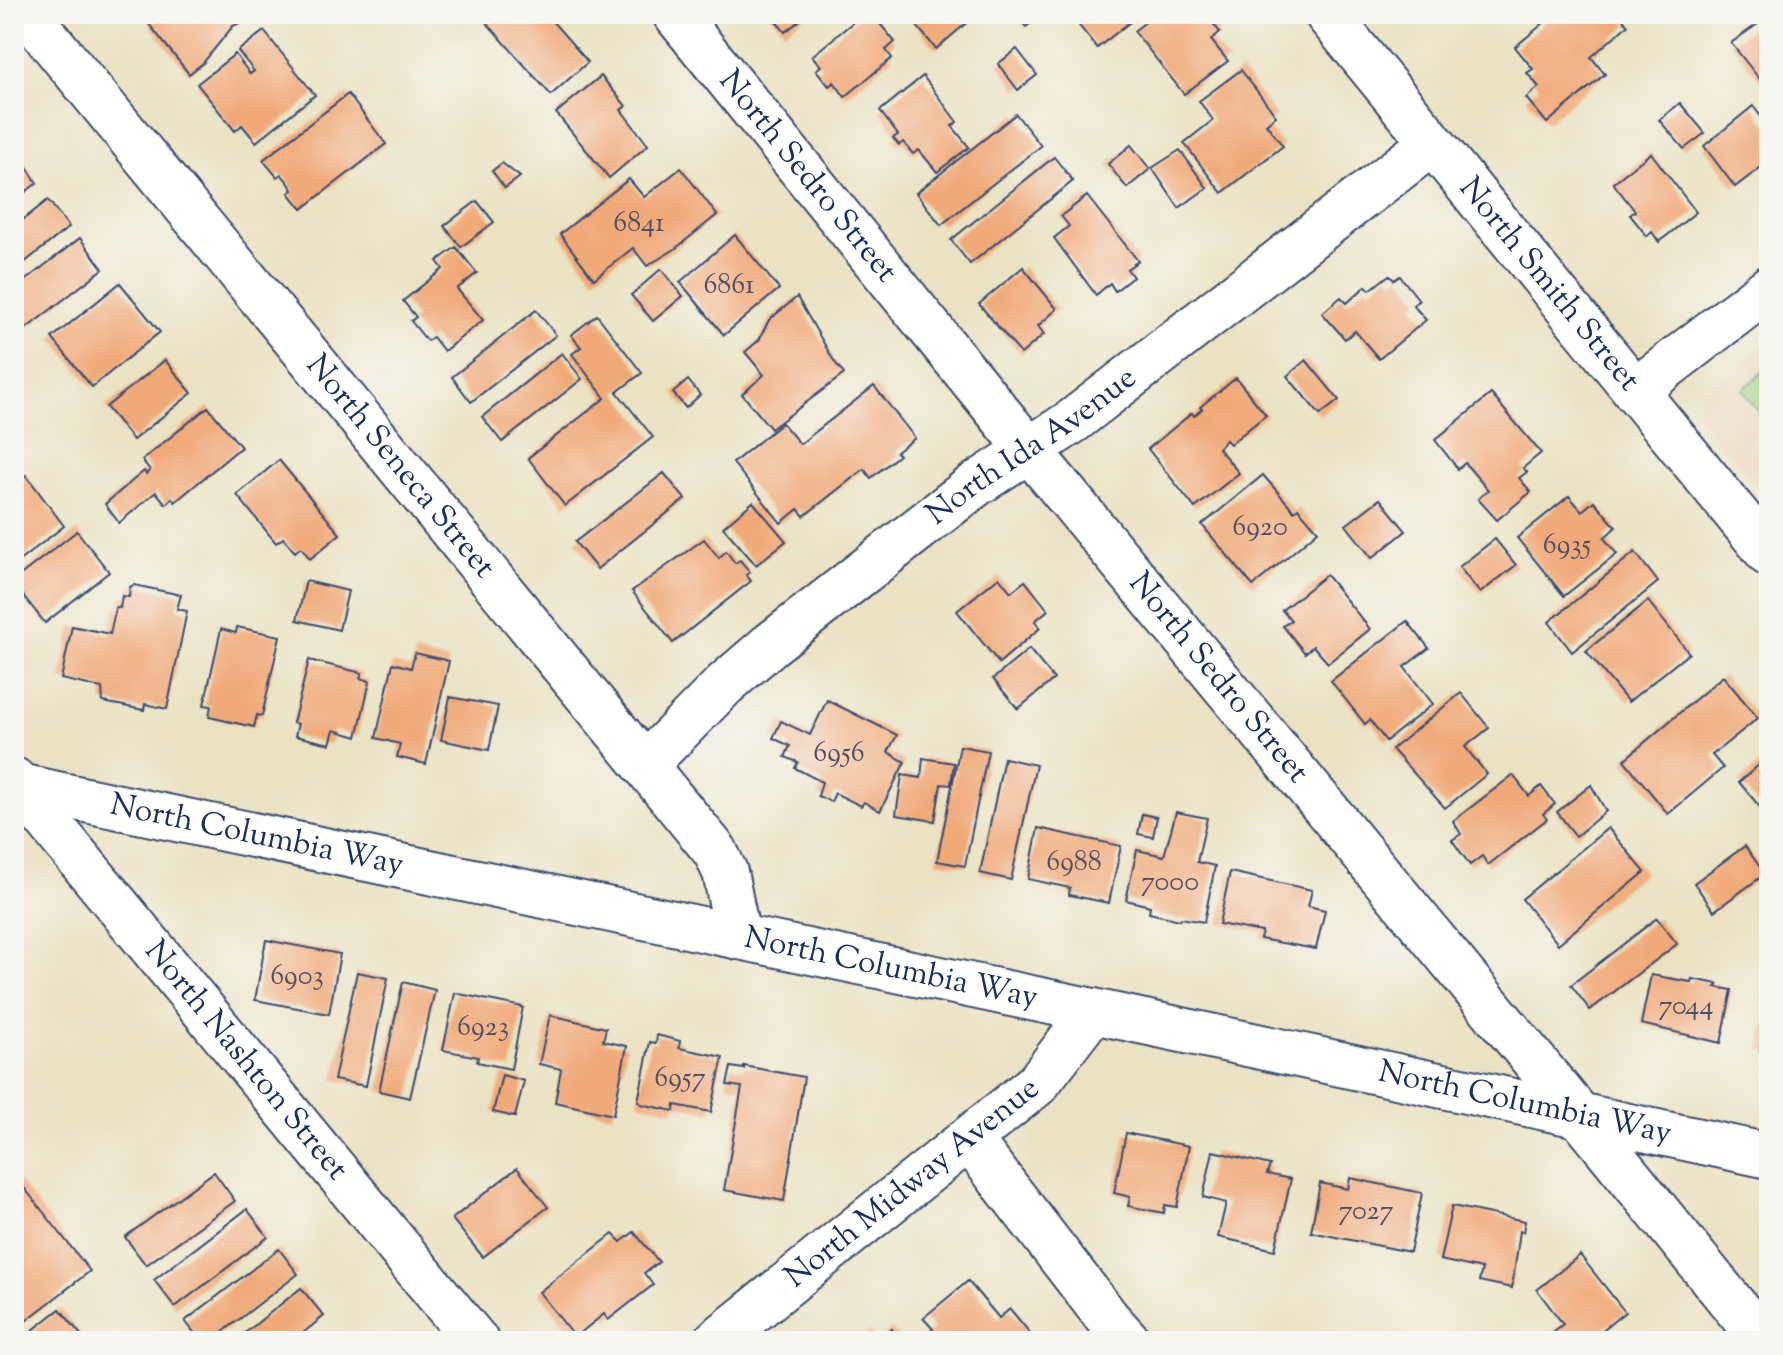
<svg xmlns="http://www.w3.org/2000/svg" width="1783" height="1355" viewBox="0 0 1783 1355" font-family="'Sorts Mill Goudy',serif">
<style>
.built{fill:#edd7bb}
.green{fill:#a1d382;stroke:#5e8170;stroke-width:2}
.building{fill:#f0a978}
.lines{fill:none;stroke-linecap:round;stroke-linejoin:round}
.minor-casing{stroke:#3a4a6d;stroke-width:48}
.minor{stroke:#fff;stroke-width:44}
.labels{text-anchor:middle;dominant-baseline:central;stroke-width:6;stroke-linejoin:round;paint-order:stroke}
.number-label{font-size:28px;fill:#504e64}
.street-label{font-size:32px;fill:#1b2f5e;stroke:#f6f6f2}
</style>
<rect width="100%" height="100%" fill="#f6f6f2"/>
<filter id="ink" filterUnits="userSpaceOnUse"><feTurbulence type="fractalNoise" baseFrequency=".0125" numOctaves="2"/><feDisplacementMap in="SourceGraphic" scale="16" xChannelSelector="R" yChannelSelector="G"/><feConvolveMatrix kernelMatrix="1 2 1 2 8 2 1 2 1" color-interpolation-filters="sRGB"/></filter>
<filter id="wash" filterUnits="userSpaceOnUse"><feTurbulence type="fractalNoise" baseFrequency=".006" numOctaves="4" result="noise"/><feDisplacementMap in="SourceGraphic" scale="32" xChannelSelector="R" yChannelSelector="G"/><feGaussianBlur stdDeviation="1.8" result="paint"/><feColorMatrix in="noise" values="0 0 0 0 0 0 0 0 0 0 0 0 0 0 0 0 0 1.4 0 .05"/><feComposite in="paint" operator="in"/></filter>
<g filter="url(#wash)">
<rect width="100%" height="100%" fill="#eae2c2"/>
<path class="built" d="M1769 341V502L1697 417 1700 395Z"/>
<path class="green" d="M1769 367V424L1747 397 1743 389Z"/>
<g id="blocks">
<g class="building">
<path d="M159 14H258L233 26 203 63 189 74 148 23Z"/>
<path d="M479 14H546L588 62 551 95Z"/>
<path d="M770 14H808L785 32Z"/>
<path d="M863 14H872L895 42 886 50 892 58 845 97 834 82 829 86 816 70 821 66 812 56Z"/>
<path d="M907 14H977L936 49Z"/>
<path d="M1015 14H1043L1026 27Z"/>
<path d="M1070 14H1140L1097 48Z"/>
<path d="M1156 14H1205L1220 32 1211 40 1228 61 1184 94 1134 31Z"/>
<path d="M1538 14H1618L1628 25 1591 57 1605 74 1547 123 1526 98 1539 87 1527 73 1533 69 1515 47 1545 22Z"/>
<path d="M1766 18 1769 21V91L1731 43Z"/>
<path d="M264 31 315 95 256 142 242 125 235 131 197 84 235 54 250 74 254 71 238 51Z"/>
<path d="M1017 49 1037 75 1018 90 998 64Z"/>
<path d="M1241 70 1276 116 1266 124 1283 146 1222 193 1184 143 1213 120 1199 101Z"/>
<path d="M601 76 626 106 621 110 648 145 609 178 556 113Z"/>
<path d="M923 76 957 122 952 126 969 147 937 172 919 150 913 154 903 142 899 145 893 138 898 135 880 111Z"/>
<path d="M348 94 386 144 302 209 289 193 293 190 288 182 281 174 277 177 263 160Z"/>
<path d="M1680 103 1705 133 1684 149 1659 120Z"/>
<path d="M1753 106 1769 127V161L1735 187 1704 146Z"/>
<path d="M1016 114 1041 146 941 225 916 193Z"/>
<path d="M1131 145 1150 169 1127 188 1108 164Z"/>
<path d="M14 146 37 183 14 201Z"/>
<path d="M1180 150 1207 188 1179 208 1152 168Z"/>
<path d="M1651 153 1696 212 1659 242 1652 232 1647 236 1630 215 1635 211 1613 183Z"/>
<path d="M1054 157 1073 181 970 264 951 240Z"/>
<path d="M502 163 520 177 505 188 492 171Z"/>
<path d="M681 168 717 215 675 249 647 266 633 248 594 279 560 234 629 179 644 197Z"/>
<path d="M1087 196 1138 261 1127 269 1133 277 1115 291 1110 283 1096 295 1054 238 1069 226 1061 216Z"/>
<path d="M48 200 69 227 14 271V227Z"/>
<path d="M477 201 494 222 461 247 444 226Z"/>
<path d="M735 235 779 289 724 335 680 282Z"/>
<path d="M80 238 103 269 14 338V289Z"/>
<path d="M456 247 477 273 457 289 483 320 444 351 433 337 427 341 411 321 416 317 403 301 443 269 437 261Z"/>
<path d="M1023 267 1057 309 1038 326 1044 334 1021 354 979 304Z"/>
<path d="M661 269 683 296 653 321 631 295Z"/>
<path d="M1389 275 1394 280 1400 276 1419 300 1413 305 1426 320 1379 359 1355 331 1345 339 1322 313 1341 297 1347 303 1366 286 1370 290Z"/>
<path d="M120 283 160 332 92 387 52 338Z"/>
<path d="M797 297 834 361 844 374 771 429 742 394 764 375 745 352 759 340 769 320Z"/>
<path d="M536 310 556 335 471 402 452 377Z"/>
<path d="M597 315 642 373 617 392 653 437 565 506 528 458 605 398 572 354 581 347 571 335Z"/>
<path d="M562 353 582 379 502 442 482 417Z"/>
<path d="M165 360 192 393 133 440 106 407Z"/>
<path d="M1306 360 1339 400 1320 415 1287 376Z"/>
<path d="M1236 378 1266 415 1230 444 1226 440 1218 448 1239 473 1195 508 1148 449 1192 413 1194 416 1202 409 1200 407Z"/>
<path d="M688 380 700 395 686 408 673 393Z"/>
<path d="M874 386 915 438 896 452 899 455 871 478 864 469 804 516 798 509 781 523 733 463 782 423 800 444Z"/>
<path d="M1491 394 1541 453 1523 468 1527 472 1519 478 1531 492 1497 520 1478 499 1488 490 1465 463 1458 469 1435 440Z"/>
<path d="M208 407 241 447 175 502 172 498 166 504 156 492 119 523 105 504 144 471 146 474 150 470 142 460Z"/>
<path d="M279 460 340 534 310 559 301 547 295 552 283 538 276 543 237 495Z"/>
<path d="M664 473 685 499 597 569 575 542Z"/>
<path d="M26 475 64 526 14 565V485Z"/>
<path d="M1263 475 1294 511 1298 508 1318 531 1253 586 1202 525Z"/>
<path d="M1569 496 1582 511 1594 501 1616 527 1604 538 1617 554 1564 596 1517 538Z"/>
<path d="M1380 499 1406 531 1372 558 1346 525Z"/>
<path d="M753 502 786 541 756 565 723 527Z"/>
<path d="M77 531 109 572 45 623 14 584V580Z"/>
<path d="M704 539 719 558 726 551 735 563 740 560 750 572 746 575 751 581 673 643 632 591Z"/>
<path d="M1495 539 1516 565 1480 593 1459 567Z"/>
<path d="M1635 552 1658 582 1572 652 1549 622Z"/>
<path d="M1326 575 1370 629 1328 663 1313 646 1305 653 1283 626 1291 620 1282 610Z"/>
<path d="M999 577 1011 592 1025 581 1048 610 1035 621 1040 628 999 663 957 611Z"/>
<path d="M306 581 348 591 339 630 297 620Z"/>
<path d="M134 585 181 595 177 609 187 611 167 709 145 704 144 710 103 702 102 688 61 679 72 626 110 634 116 607 120 608 122 596 129 597 130 587Z"/>
<path d="M1648 601 1689 653 1628 702 1586 651Z"/>
<path d="M1407 621 1429 648 1404 667 1433 704 1386 741 1370 720 1365 724 1331 681Z"/>
<path d="M237 627 280 636 262 716 257 715 254 727 209 717 211 706 204 705 221 629 236 633Z"/>
<path d="M1029 649 1054 679 1018 709 993 679Z"/>
<path d="M415 653 449 661 426 764 397 757 400 744 376 738 393 663 411 668Z"/>
<path d="M309 660 362 673 360 678 370 681 357 737 334 730 330 744 295 736 298 724 293 723Z"/>
<path d="M1723 676 1758 718 1712 755 1723 768 1668 814 1624 760Z"/>
<path d="M1461 693 1489 728 1465 747 1487 774 1445 808 1392 749Z"/>
<path d="M450 697 498 706 489 750 441 740Z"/>
<path d="M827 700 897 735 888 752 905 762 880 811 864 802 861 806 835 793 831 802 818 796 822 782 795 768 798 762 785 757 790 746 773 738 781 721 810 735Z"/>
<path d="M960 746 988 751 965 866 937 861Z"/>
<path d="M1769 756V818L1739 782Z"/>
<path d="M923 758 954 763 951 785 941 784 935 821 896 815 902 775 921 778Z"/>
<path d="M1004 758 1036 765 1011 880 980 873Z"/>
<path d="M1513 775 1529 796 1541 786 1555 804 1543 814 1547 819 1488 865 1482 856 1470 865 1452 840 1461 834 1453 821Z"/>
<path d="M1591 785 1606 811 1576 836 1557 812Z"/>
<path d="M1176 812 1207 818 1197 862 1215 866 1204 922 1181 918 1180 920 1149 913 1150 906 1126 900 1137 850 1164 856Z"/>
<path d="M1142 814 1157 817 1153 837 1138 834Z"/>
<path d="M1038 828 1121 846 1109 903 1069 895 1070 888 1028 879Z"/>
<path d="M1608 828 1645 872 1558 944 1522 899Z"/>
<path d="M1745 846 1765 874 1714 911 1694 883Z"/>
<path d="M1230 872 1312 890 1308 906 1325 910 1316 949 1260 939 1262 932 1219 924Z"/>
<path d="M1657 918 1677 944 1590 1010 1571 985Z"/>
<path d="M266 940 340 954 329 1014 255 1000Z"/>
<path d="M357 972 388 978 366 1086 334 1080Z"/>
<path d="M1651 975 1691 982 1692 979 1718 984 1716 987 1732 990 1721 1043 1641 1024Z"/>
<path d="M403 982 435 990 410 1098 379 1091Z"/>
<path d="M455 993 523 1007 511 1069 477 1062 478 1057 443 1050Z"/>
<path d="M1768 1014H1769V1052L1760 1050Z"/>
<path d="M550 1015 606 1028 603 1041 627 1046 613 1115 555 1102 561 1069 539 1064Z"/>
<path d="M657 1035 680 1041 679 1048 723 1057 711 1112 675 1105 674 1111 641 1104 638 1101 650 1042 656 1043Z"/>
<path d="M744 1066 804 1077 784 1201 724 1190 742 1087 727 1085 731 1067 744 1069Z"/>
<path d="M502 1075 524 1081 515 1117 493 1112Z"/>
<path d="M1126 1133 1189 1146 1177 1207 1165 1205 1164 1213 1128 1206 1130 1197 1114 1193Z"/>
<path d="M1213 1151 1270 1165 1267 1174 1291 1179 1275 1250 1218 1237 1226 1203 1203 1197Z"/>
<path d="M517 1168 548 1207 483 1257 452 1219Z"/>
<path d="M214 1172 235 1201 146 1265 125 1237Z"/>
<path d="M14 1175 90 1271 14 1330Z"/>
<path d="M1350 1178 1422 1193 1410 1252 1311 1232 1320 1183 1348 1189Z"/>
<path d="M1452 1206 1525 1221 1523 1232 1520 1231 1512 1288 1479 1281 1482 1269 1440 1260Z"/>
<path d="M247 1209 268 1237 175 1307 154 1280Z"/>
<path d="M634 1232 659 1262 644 1273 653 1285 608 1320 604 1314 575 1337 539 1292 613 1234 621 1242Z"/>
<path d="M279 1249 298 1274 211 1341H201L185 1321Z"/>
<path d="M1580 1255 1625 1312 1589 1341H1560L1553 1332 1563 1324 1537 1290Z"/>
<path d="M968 1281 999 1318 1010 1309 1030 1333 1021 1341H919L933 1329 923 1318Z"/>
<path d="M301 1288 324 1316 293 1341H235Z"/>
<path d="M60 1309 86 1341H19Z"/>
<path d="M892 1329 901 1341H858L870 1332 877 1341Z"/>
</g>
</g>
</g>
<g filter="url(#ink)">
<use href="#blocks" fill-opacity="0" stroke="#3a4a6d" stroke-width="2"/>
<g class="lines">
<g class="minor-casing">
<g id="minor">
<path id="s1" d="M28 14 715 851 725 872 738 937"/>
<path id="s2" d="M675 14 1029 450 1580 1116 1763 1341"/>
<path id="s3" d="M1327 14 1769 554"/>
<path d="M1635 391 1769 288"/>
<path id="s4" d="M645 765 725 684 770 645 975 485 1073 421 1432 143"/>
<path id="s5" d="M14 780 476 1341"/>
<path id="s6" d="M14 785 1093 1011 1769 1156"/>
<path d="M970 1140 1108 1319 1128 1341"/>
<path id="s7" d="M716 1341 1037 1084 1093 1011"/>
</g>
</g>
<use href="#minor" class="minor"/>
</g>
</g>
<g class="labels">
<g class="number-label">
<text x="639" y="224">6841</text>
<text x="729" y="286">6861</text>
<text x="1260" y="528">6920</text>
<text x="1567" y="546">6935</text>
<text x="839" y="754">6956</text>
<text x="1074" y="863">6988</text>
<text x="1170" y="883">7000</text>
<text x="297" y="977">6903</text>
<text x="1686" y="1007">7044</text>
<text x="483" y="1028">6923</text>
<text x="680" y="1079">6957</text>
<text x="1366" y="1212">7027</text>
</g>
<g class="street-label">
<text stroke="none"><textPath href="#s2" startOffset="210">North Sedro Street</textPath></text>
<text stroke="none"><textPath href="#s3" startOffset="350">North Smith Street</textPath></text>
<text stroke="none"><textPath href="#s4" startOffset="502">North Ida Avenue</textPath></text>
<text stroke="none"><textPath href="#s1" startOffset="586">North Seneca Street</textPath></text>
<text stroke="none"><textPath href="#s2" startOffset="858">North Sedro Street</textPath></text>
<text stroke="none"><textPath href="#s6" startOffset="248">North Columbia Way</textPath></text>
<text stroke="none"><textPath href="#s6" startOffset="896">North Columbia Way</textPath></text>
<text stroke="none"><textPath href="#s5" startOffset="364">North Nashton Street</textPath></text>
<text stroke="none"><textPath href="#s6" startOffset="1544">North Columbia Way</textPath></text>
<text stroke="none"><textPath href="#s7" startOffset="252">North Midway Avenue</textPath></text>
</g>
</g>
<rect width="1783" height="1355" fill="none" stroke="#f6f6f2" stroke-width="48"/>
</svg>
